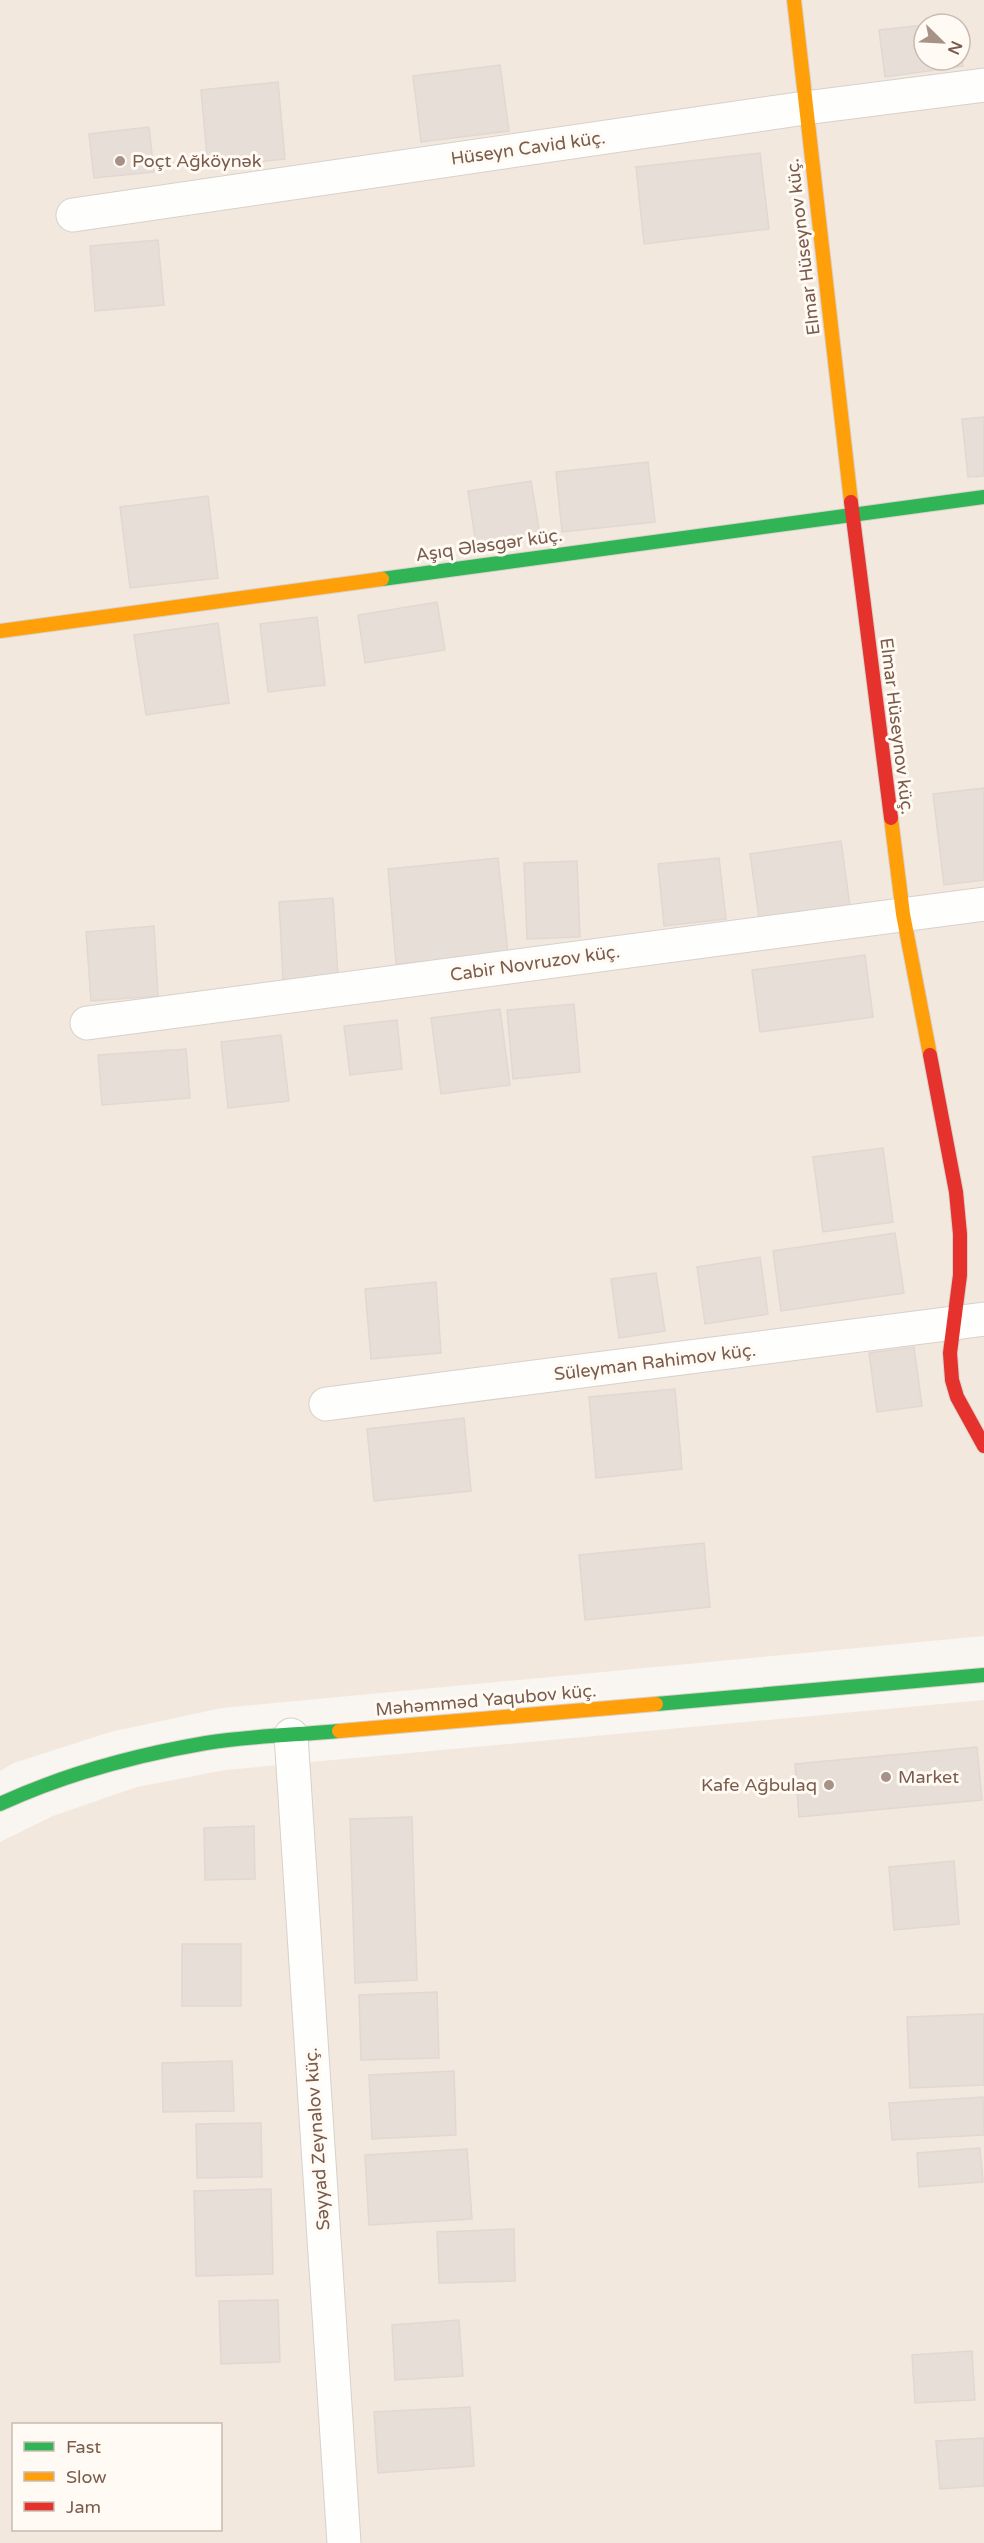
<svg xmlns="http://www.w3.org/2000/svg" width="984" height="2543" viewBox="0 0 984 2543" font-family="'Varela Round',sans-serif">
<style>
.residential{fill:#f2e8de;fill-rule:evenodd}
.building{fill:#e6ded7;stroke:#e2d8d2;stroke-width:1.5}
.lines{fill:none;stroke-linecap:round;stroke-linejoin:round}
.street-casing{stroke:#d7d1cb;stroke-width:35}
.fast-casing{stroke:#d9d2cb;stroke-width:16}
.slow-casing{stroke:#d9d2cb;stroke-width:16}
.jam-casing{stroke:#d9d2cb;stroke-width:16}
.street{stroke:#fefefd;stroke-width:33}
.fast{stroke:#30b455;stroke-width:14}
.slow{stroke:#ff9f0a;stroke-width:14}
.jam{stroke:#e5322d;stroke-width:14}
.poi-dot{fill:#a69286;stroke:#fffaf3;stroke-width:2}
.labels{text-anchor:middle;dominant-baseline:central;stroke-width:6;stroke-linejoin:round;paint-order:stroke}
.street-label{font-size:18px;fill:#7a5c4d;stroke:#fffaf3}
.poi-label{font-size:18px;fill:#7a5c4d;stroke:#fffaf3;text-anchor:start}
</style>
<rect width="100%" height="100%" fill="#f9f5f0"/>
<g class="residential">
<path d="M0 0H984V1636L222 1708 110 1732 14 1763 0 1771ZM924 24H960V60H924Z"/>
<path d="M984 1700V2543H0V1842L53 1816 137 1787 225 1770ZM14 2424H220V2530H14Z"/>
</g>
<g class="building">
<path d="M924 25V60H960V45L963 66 885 77 879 30Z"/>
<path d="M500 65 509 131 421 142 413 76Z"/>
<path d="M278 82 285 159 208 167 201 90Z"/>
<path d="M149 127 154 172 94 178 89 134Z"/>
<path d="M760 153 769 229 644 244 636 167Z"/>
<path d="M158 240 164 305 95 311 90 246Z"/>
<path d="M984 417V476L968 477 962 419Z"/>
<path d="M648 462 655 522 562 532 556 472Z"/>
<path d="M531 481 540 535 476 545 468 491Z"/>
<path d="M208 496 218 578 130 588 120 507Z"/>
<path d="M437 602 445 650 365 663 358 615Z"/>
<path d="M317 617 325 685 268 692 260 624Z"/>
<path d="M218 623 229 703 146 715 134 635Z"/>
<path d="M984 788V880L944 885 933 794Z"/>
<path d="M841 841 850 906 759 918 750 854Z"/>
<path d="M498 858 508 954 396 964 388 869Z"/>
<path d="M719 858 726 919 664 926 658 864Z"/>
<path d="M577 861 580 937 527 939 524 863Z"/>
<path d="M333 898 338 976 283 980 279 902Z"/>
<path d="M154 926 158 996 91 1001 86 932Z"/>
<path d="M865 955 873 1017 760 1032 752 970Z"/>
<path d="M574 1004 580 1072 513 1079 507 1010Z"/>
<path d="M500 1009 510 1085 441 1094 431 1018Z"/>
<path d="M397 1020 402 1069 350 1075 344 1026Z"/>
<path d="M281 1035 289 1101 228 1108 221 1042Z"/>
<path d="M186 1049 190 1098 102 1105 98 1055Z"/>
<path d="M883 1148 893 1222 823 1232 813 1157Z"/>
<path d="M895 1233 904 1293 781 1311 773 1251Z"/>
<path d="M760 1257 768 1314 705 1324 697 1267Z"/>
<path d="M656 1273 665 1331 619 1338 611 1279Z"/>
<path d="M436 1282 441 1353 371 1359 365 1289Z"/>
<path d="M914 1347 922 1406 877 1412 869 1353Z"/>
<path d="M675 1389 682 1469 596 1478 589 1397Z"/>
<path d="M464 1418 471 1491 374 1501 367 1429Z"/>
<path d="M704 1543 710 1607 585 1620 579 1555Z"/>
<path d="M977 1747 982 1800 799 1817 795 1764Z"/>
<path d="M412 1817 417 1980 355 1983 350 1819Z"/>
<path d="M254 1826 255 1879 205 1880 204 1828Z"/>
<path d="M954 1861 959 1924 894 1930 889 1867Z"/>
<rect x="182" y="1944" width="59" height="62"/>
<path d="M437 1992 439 2058 361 2060 359 1995Z"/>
<path d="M984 2014V2085L910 2088 907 2017Z"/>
<path d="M232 2061 234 2111 163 2112 162 2063Z"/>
<path d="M454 2071 456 2135 372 2139 369 2075Z"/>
<path d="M983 2097 984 2135 892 2140 889 2103Z"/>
<path d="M261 2123 262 2177 197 2178 196 2124Z"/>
<path d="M980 2148 983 2182 919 2187 917 2153Z"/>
<path d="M467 2149 472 2219 369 2225 365 2155Z"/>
<path d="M271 2189 273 2274 196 2276 194 2191Z"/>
<path d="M514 2229 515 2281 439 2283 437 2232Z"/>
<path d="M278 2300 280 2362 221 2364 219 2301Z"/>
<path d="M459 2320 463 2376 395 2380 392 2325Z"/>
<path d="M972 2351 975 2400 915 2403 912 2355Z"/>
<path d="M470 2407 474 2466 378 2473 374 2412Z"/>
<path d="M984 2438V2486L940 2489 936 2441Z"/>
</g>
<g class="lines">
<g class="street-casing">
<g id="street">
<path d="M73 215 805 108 984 85"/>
<path d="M87 1023 984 904"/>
<path d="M326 1404 984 1319"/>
<path d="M291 1735 344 2543"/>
</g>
</g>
<g class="fast-casing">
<g id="fast">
<path d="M382 579 984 497"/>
<path d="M656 1704 984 1675"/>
<path d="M0 1804C65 1774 136 1755 206 1743 250 1736 295 1735 339 1731"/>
</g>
</g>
<g class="slow-casing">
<g id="slow">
<path d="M794 0 851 502"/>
<path d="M0 631 382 579"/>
<path d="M891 818 903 914 930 1055"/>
<path d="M339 1731 656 1704"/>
</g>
</g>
<g class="jam-casing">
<g id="jam">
<path d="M851 502 891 818"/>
<path d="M930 1055 956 1192 960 1234V1275L950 1353 952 1380 957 1397 984 1446"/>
</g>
</g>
<use href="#street" class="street"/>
<use href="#fast" class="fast"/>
<use href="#slow" class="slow"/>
<use href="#jam" class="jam"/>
</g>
<g class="poi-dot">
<circle cx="120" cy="161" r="6"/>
<circle cx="886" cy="1777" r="6"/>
<circle cx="829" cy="1785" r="6"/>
</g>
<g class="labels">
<g class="street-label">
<text transform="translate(528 148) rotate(-8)">Hüseyn Cavid küç.</text>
<text transform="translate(803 247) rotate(-97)">Elmar Hüseynov küç.</text>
<text transform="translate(489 545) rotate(-8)">Aşıq Ələsgər küç.</text>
<text transform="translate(897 726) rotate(83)">Elmar Hüseynov küç.</text>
<text transform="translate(535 963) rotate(-8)">Cabir Novruzov küç.</text>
<text transform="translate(655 1362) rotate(-7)">Süleyman Rahimov küç.</text>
<text transform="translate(486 1700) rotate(-5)">Məhəmməd Yaqubov küç.</text>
<text transform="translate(317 2139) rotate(-94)">Səyyad Zeynalov küç.</text>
</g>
<g class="poi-label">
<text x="132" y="161">Poçt Ağköynək</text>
<text x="898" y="1777">Market</text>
<text x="817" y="1785" text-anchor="end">Kafe Ağbulaq</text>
</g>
</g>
<rect x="12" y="2423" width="210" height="108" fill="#fffaf3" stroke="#cabbb1" stroke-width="1.5"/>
<rect x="24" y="2442" width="30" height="9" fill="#30b455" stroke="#cabbb1" stroke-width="1.5"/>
<text x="66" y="2453" font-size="18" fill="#7a5c4d">Fast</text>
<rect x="24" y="2472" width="30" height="9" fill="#ff9f0a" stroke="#cabbb1" stroke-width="1.5"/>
<text x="66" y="2483" font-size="18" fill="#7a5c4d">Slow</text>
<rect x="24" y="2502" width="30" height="9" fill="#e5322d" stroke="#cabbb1" stroke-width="1.5"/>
<text x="66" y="2513" font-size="18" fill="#7a5c4d">Jam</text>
<g transform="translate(942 42) rotate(114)"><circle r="28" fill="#fffaf3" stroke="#cabbb1" stroke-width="1.5"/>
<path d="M0-4.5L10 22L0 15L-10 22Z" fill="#a69286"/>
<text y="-9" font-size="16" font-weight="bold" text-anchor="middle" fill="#7a5c4d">N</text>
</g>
</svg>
